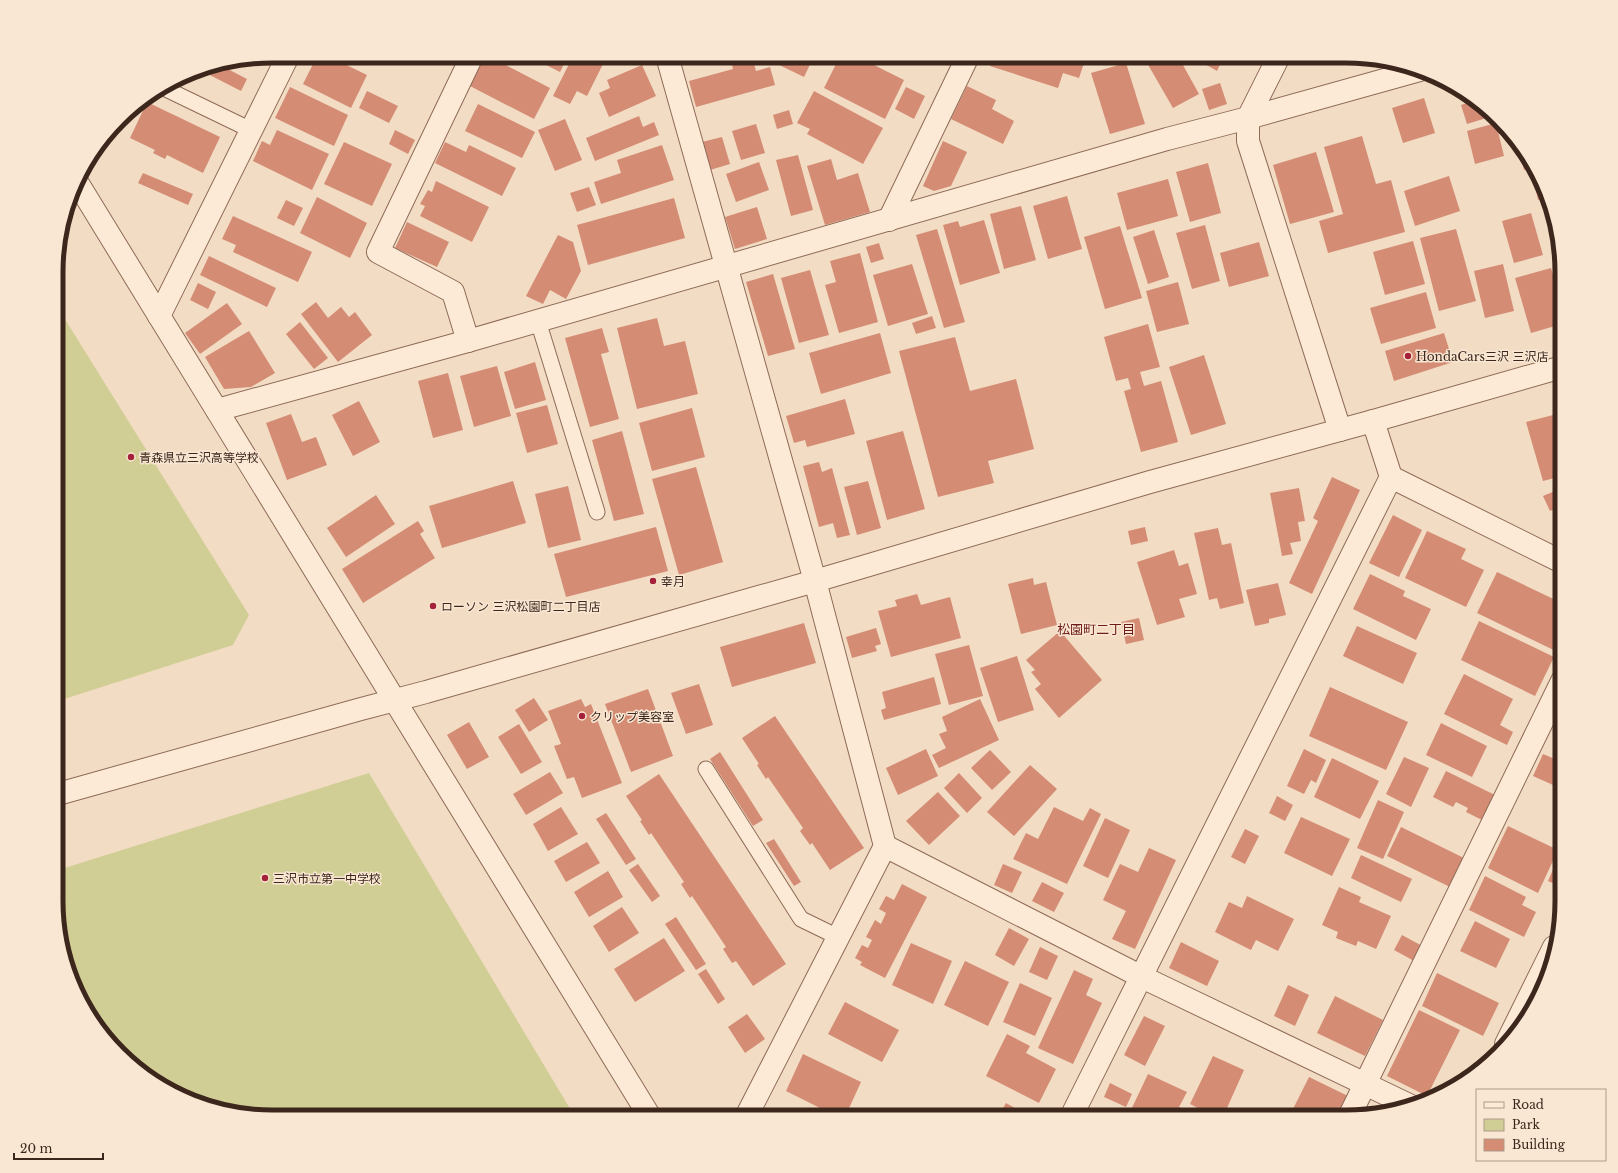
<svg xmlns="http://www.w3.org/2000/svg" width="1618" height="1173" viewBox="0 0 1618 1173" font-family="'Libre Baskerville','Noto Sans JP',serif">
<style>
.green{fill:#d1ce95}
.building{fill:#d48c75}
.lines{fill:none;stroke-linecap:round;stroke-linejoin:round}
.service-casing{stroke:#8e6b57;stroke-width:17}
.minor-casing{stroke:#8e6b57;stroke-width:24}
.tertiary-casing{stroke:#8e6b57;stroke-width:24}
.service{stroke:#fcead7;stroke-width:15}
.minor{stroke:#fcead7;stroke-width:22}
.tertiary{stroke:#fcead7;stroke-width:22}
.poi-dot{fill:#a32239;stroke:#f9e7d3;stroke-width:1.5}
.labels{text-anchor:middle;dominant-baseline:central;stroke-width:3;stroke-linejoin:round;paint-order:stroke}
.poi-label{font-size:12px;fill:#3d271d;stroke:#f9e7d3;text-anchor:start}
.neighbourhood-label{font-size:13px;fill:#6d1b18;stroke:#f9e7d3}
.rim{fill:none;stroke:#3d271d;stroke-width:5}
</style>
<rect width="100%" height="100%" fill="#f2dcc3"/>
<g class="green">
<path d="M58 308 249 615 233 645 58 701Z"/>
<path d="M369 773 575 1117H258L190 1101 140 1072 85 1009 58 929V870Z"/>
</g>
<g class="building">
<path d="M317 56H328L367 75 351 108 303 84Z"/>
<path d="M485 56H488L550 88 534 119 470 86Z"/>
<path d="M546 56H568L560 72 542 63Z"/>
<path d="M573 56H607L587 96 577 91 570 104 553 96Z"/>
<path d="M730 56H752L756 71 770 67 775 85 696 107 689 81 733 69Z"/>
<path d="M776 56H814L804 77 773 62Z"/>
<path d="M840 56H856L904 80 885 119 824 88Z"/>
<path d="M993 56H1083L1086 57 1079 78 1063 73 1058 88 990 66Z"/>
<path d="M1143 56H1178L1199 94 1173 108Z"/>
<path d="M1191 56H1224L1217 71Z"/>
<path d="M1126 63 1145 124 1110 134 1091 73Z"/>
<path d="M642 65 656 96 609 117 599 93 610 88 607 80Z"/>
<path d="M222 66 247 79 241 91 200 70Z"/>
<path d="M1220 83 1227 104 1209 110 1202 89Z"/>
<path d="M967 86 996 100 992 109 1014 121 1003 144 951 119Z"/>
<path d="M290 87 348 115 334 146 275 118Z"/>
<path d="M906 87 925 96 914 119 895 109Z"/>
<path d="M367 91 398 106 389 123 359 108Z"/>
<path d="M814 91 883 128 863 164 807 134 810 129 797 123Z"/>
<path d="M1424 98 1435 133 1403 143 1392 108Z"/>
<path d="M1476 100 1493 116 1467 124 1461 105Z"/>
<path d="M147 102 220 137 203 173 167 155 165 159 153 153 155 150 130 138Z"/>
<path d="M478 104 535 132 522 158 465 131Z"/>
<path d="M789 110 793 124 777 129 773 115Z"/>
<path d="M639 116 643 127 654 122 659 135 595 161 586 138Z"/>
<path d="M565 119 582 160 555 171 538 130Z"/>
<path d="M1496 123 1504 156 1475 164 1467 131Z"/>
<path d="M756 124 765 153 741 160 732 131Z"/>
<path d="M277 130 329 154 312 190 253 161 262 141 270 145Z"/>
<path d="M395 130 415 140 408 154 389 144Z"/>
<path d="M1362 136 1376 184 1391 180 1405 232 1328 253 1319 221 1343 214 1324 147Z"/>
<path d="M722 137 730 164 710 170 702 142Z"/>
<path d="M943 141 967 152 951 186 934 191 923 186Z"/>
<path d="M344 142 392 164 372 206 324 184Z"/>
<path d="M445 142 466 152 469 145 516 168 502 196 435 163Z"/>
<path d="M662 145 674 180 601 204 594 182 621 173 617 160Z"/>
<path d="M1518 145H1520L1534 167 1524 170Z"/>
<path d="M1316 152 1334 212 1290 224 1273 165Z"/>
<path d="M798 155 813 210 791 216 776 160Z"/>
<path d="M831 159 837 180 858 173 870 212 825 225 807 166Z"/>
<path d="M759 162 769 190 736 202 726 174Z"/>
<path d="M1208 163 1221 213 1190 222 1176 172Z"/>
<path d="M143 173 193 194 188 205 138 183Z"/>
<path d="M1537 173 1545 198 1538 200 1532 174Z"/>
<path d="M1449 176 1460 211 1415 226 1404 191Z"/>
<path d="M1168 179 1178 216 1127 230 1117 193Z"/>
<path d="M436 181 489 207 472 242 420 216 425 206 420 204 428 190 432 192Z"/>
<path d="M589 187 596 205 577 212 570 193Z"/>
<path d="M1067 196 1082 249 1048 259 1033 206Z"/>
<path d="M317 197 367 223 350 258 300 233Z"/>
<path d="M674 198 685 238 588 265 577 225Z"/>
<path d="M286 200 303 208 294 226 277 218Z"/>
<path d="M1021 206 1036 260 1004 269 990 214Z"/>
<path d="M757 207 767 239 735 249 725 217Z"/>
<path d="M1531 213 1543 255 1514 263 1502 221Z"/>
<path d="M233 216 312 252 298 282 233 252 236 245 222 239Z"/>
<path d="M984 220 1000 273 960 285 943 225 958 221 960 227Z"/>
<path d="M407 222 449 242 437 267 395 248Z"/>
<path d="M1205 225 1220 281 1192 289 1176 233Z"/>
<path d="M1120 226 1142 298 1105 309 1084 237Z"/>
<path d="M937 229 965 322 944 328 916 235Z"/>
<path d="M1456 229 1476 301 1439 311 1420 238Z"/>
<path d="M1154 230 1169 277 1148 284 1133 237Z"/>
<path d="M558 235 573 242 581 271 566 299 550 290 543 304 526 296Z"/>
<path d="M1413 241 1425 284 1385 295 1373 252Z"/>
<path d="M1259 242 1269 276 1229 287 1220 253Z"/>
<path d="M879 243 884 259 871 263 866 247Z"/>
<path d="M860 253 878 322 839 333 825 285 836 282 830 261Z"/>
<path d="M209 256 276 288 267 307 200 275Z"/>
<path d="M912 264 928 314 888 326 873 275Z"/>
<path d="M1503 264 1514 311 1485 318 1474 271Z"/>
<path d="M1551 268 1562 302V324L1531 333 1515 278Z"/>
<path d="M810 270 829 335 799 343 781 278Z"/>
<path d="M773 274 795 349 768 356 746 282Z"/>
<path d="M1178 282 1189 324 1157 332 1146 291Z"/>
<path d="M198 283 216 292 208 309 190 300Z"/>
<path d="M1426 292 1436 328 1381 344 1370 308Z"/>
<path d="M316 302 328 318 341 307 349 317 355 312 372 335 338 362 301 314Z"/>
<path d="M227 303 242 324 200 354 185 333Z"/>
<path d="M932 316 936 328 916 334 912 323Z"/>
<path d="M657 318 664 346 685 341 698 394 637 409 617 328Z"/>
<path d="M300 322 328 358 314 369 286 334Z"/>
<path d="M1148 324 1160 367 1140 372 1144 386 1161 381 1178 442 1141 452 1124 391 1131 389 1128 378 1116 381 1104 337Z"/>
<path d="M602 328 609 352 601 354 619 419 590 427 565 338Z"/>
<path d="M249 331 275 373 251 387 224 389 205 357Z"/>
<path d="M880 333 891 373 821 394 809 353Z"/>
<path d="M1444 333 1453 362 1394 381 1385 351Z"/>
<path d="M955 337 970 391 1016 379 1034 449 988 461 994 483 938 497 899 351Z"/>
<path d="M1204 355 1226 424 1191 435 1169 367Z"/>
<path d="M535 362 546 400 515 409 504 372Z"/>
<path d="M497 366 511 416 474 427 460 376Z"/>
<path d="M448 373 463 430 433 438 418 381Z"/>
<path d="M845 399 855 434 807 447 805 440 794 443 786 416Z"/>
<path d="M359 401 380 442 353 456 332 415Z"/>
<path d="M547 405 558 444 527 453 516 413Z"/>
<path d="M692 408 705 457 652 471 639 423Z"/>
<path d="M291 414 302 442 316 437 327 465 287 480 266 423Z"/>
<path d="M1557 414 1562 432V476L1543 481 1526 422Z"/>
<path d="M622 431 644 514 614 521 592 440Z"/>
<path d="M903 431 925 509 887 520 866 441Z"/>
<path d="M819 462 822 472 832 468 850 535 837 538 833 523 819 527 803 466Z"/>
<path d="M696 467 723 562 679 575 652 479Z"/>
<path d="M1332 477 1360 490 1312 594 1289 583 1318 521 1313 518Z"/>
<path d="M513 481 526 523 442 548 429 506Z"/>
<path d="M868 481 881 528 857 535 844 487Z"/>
<path d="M568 486 581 540 548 548 535 494Z"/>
<path d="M1299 488 1305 521 1298 522 1301 541 1290 543 1293 554 1282 556 1270 493Z"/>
<path d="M1562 488V506L1550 511 1543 496Z"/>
<path d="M376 495 395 524 346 557 327 528Z"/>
<path d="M1393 515 1422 530 1399 577 1369 563Z"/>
<path d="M418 521 424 531 420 534 435 558 363 603 342 569Z"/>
<path d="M656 527 668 571 566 597 554 554Z"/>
<path d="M1145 527 1148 541 1131 545 1128 531Z"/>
<path d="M1218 528 1222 545 1231 543 1244 603 1220 609 1217 598 1209 600 1194 533Z"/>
<path d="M1427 531 1466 549 1461 559 1484 570 1466 607 1405 578Z"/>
<path d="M1174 550 1179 566 1188 563 1197 594 1179 599 1185 617 1157 625 1137 562Z"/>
<path d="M1497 572 1562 603V654L1477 613Z"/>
<path d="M1370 574 1405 591 1403 596 1431 609 1416 640 1353 609Z"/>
<path d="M1033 578 1034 585 1046 582 1057 625 1021 634 1008 584Z"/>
<path d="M1278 583 1286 615 1269 619V623L1255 626 1246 590Z"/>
<path d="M917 594 921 605 950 597 961 638 891 657 878 611 897 606 895 600Z"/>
<path d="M1139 618 1144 640 1126 644 1121 622Z"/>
<path d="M1479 621 1554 657 1535 696 1461 660Z"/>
<path d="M804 623 816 663 732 687 720 647Z"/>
<path d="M1357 626 1417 653 1403 684 1343 656Z"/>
<path d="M876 628 881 644 875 646 877 651 852 658 846 637Z"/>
<path d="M1060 631 1102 680 1059 718 1035 689 1041 684 1031 672 1035 670 1026 660Z"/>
<path d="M969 645 983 696 949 705 935 654Z"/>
<path d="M1017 656 1034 710 998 722 980 668Z"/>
<path d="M1464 674 1513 699 1500 725 1513 732 1507 745 1444 714Z"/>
<path d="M934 677 941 704 884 720 881 710 886 708 882 692Z"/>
<path d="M699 684 713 725 686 734 671 693Z"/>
<path d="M1330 687 1408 722 1386 770 1309 736Z"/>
<path d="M648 689 673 756 631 772 605 704Z"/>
<path d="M534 698 548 720 529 732 515 710Z"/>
<path d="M581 699 585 707 591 704 622 783 582 798 574 777 567 779 554 746 561 744 548 711Z"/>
<path d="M980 699 999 740 939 768 932 755 946 748 939 734 947 731 942 717Z"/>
<path d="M775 716 864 848 830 870 812 843 810 845 800 831 803 828 768 777 766 779 757 765 759 764 742 738Z"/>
<path d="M1562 721V739L1554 736Z"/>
<path d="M469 722 489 757 467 769 447 735Z"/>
<path d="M1441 723 1487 746 1472 777 1426 755Z"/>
<path d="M519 724 542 762 521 774 498 737Z"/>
<path d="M926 749 938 776 898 795 886 768Z"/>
<path d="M1304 749 1326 760 1316 783 1311 780 1304 794 1287 786Z"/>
<path d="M990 750 1011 772 992 790 971 768Z"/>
<path d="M720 752 763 820 753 826 710 759Z"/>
<path d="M1543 754 1562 762V789L1533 776Z"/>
<path d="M1404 757 1429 768 1411 807 1386 794Z"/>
<path d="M1332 758 1379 781 1360 819 1314 797Z"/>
<path d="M1030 765 1057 789 1014 836 987 812Z"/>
<path d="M1446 771 1495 795 1482 820 1466 812 1468 808 1456 802 1453 807 1433 797Z"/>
<path d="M550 772 563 793 526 815 513 794Z"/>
<path d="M959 773 982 798 967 813 944 788Z"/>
<path d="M659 774 786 964 753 986 736 961 732 963 723 949 726 947 692 896 690 898 681 884 684 882 651 833 649 835 640 821 642 820 626 796Z"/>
<path d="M938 792 960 816 929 845 906 821Z"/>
<path d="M1277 796 1293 805 1285 821 1269 813Z"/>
<path d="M1378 800 1404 812 1383 859 1357 848Z"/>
<path d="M561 807 578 834 548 851 533 824Z"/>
<path d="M1054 807 1083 821 1090 808 1101 814 1067 884 1013 859 1026 833 1038 839Z"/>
<path d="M606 813 636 859 626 865 596 819Z"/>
<path d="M1301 817 1350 839 1332 876 1284 853Z"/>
<path d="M1105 818 1130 830 1108 878 1083 866Z"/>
<path d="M1508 826 1558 850 1538 893 1488 868Z"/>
<path d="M1401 827 1464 858 1450 887 1387 856Z"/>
<path d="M1245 829 1259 836 1245 864 1231 857Z"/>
<path d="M774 839 801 882 794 886 766 843Z"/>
<path d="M587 842 600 863 566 882 554 861Z"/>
<path d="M1149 848 1176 860 1135 949 1112 939 1126 911 1103 900 1120 864 1138 872Z"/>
<path d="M1361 855 1412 879 1401 902 1351 878Z"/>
<path d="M1558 858 1562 860V887L1548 881Z"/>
<path d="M638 864 660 896 652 902 629 870Z"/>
<path d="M1003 864 1022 872 1012 893 994 885Z"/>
<path d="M608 871 623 897 589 917 574 892Z"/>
<path d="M1485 876 1526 897 1522 905 1536 912 1524 937 1469 910Z"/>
<path d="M1042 882 1064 893 1054 912 1032 901Z"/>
<path d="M902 884 927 897 885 978 860 965 862 962 855 958 862 945 868 948 872 940 866 937 875 920 881 924 886 913 879 909 886 896 894 900Z"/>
<path d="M1339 887 1361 897 1359 902 1391 916 1376 949 1358 941 1356 946 1336 938 1338 932 1322 925Z"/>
<path d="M1247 896 1294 919 1278 951 1256 940 1251 950 1215 932 1229 902 1242 908Z"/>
<path d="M622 907 639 933 609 952 593 926Z"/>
<path d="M676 917 706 964 696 970 665 924Z"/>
<path d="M1475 921 1510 939 1496 968 1460 951Z"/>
<path d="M1009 928 1029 939 1014 966 995 955Z"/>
<path d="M1402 935 1424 947 1416 962 1394 950Z"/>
<path d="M664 938 685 971 635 1002 614 969Z"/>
<path d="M1181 942 1219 961 1207 986 1169 968Z"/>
<path d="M911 943 952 961 933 1004 892 985Z"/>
<path d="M1040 947 1058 956 1047 980 1029 972Z"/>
<path d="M965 961 1009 982 988 1026 944 1005Z"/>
<path d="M706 969 725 999 718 1004 698 974Z"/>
<path d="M1074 970 1093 979 1086 995 1102 1003 1073 1064 1038 1048Z"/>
<path d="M1437 973 1499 1003 1483 1036 1422 1006Z"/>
<path d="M1020 983 1052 998 1035 1036 1003 1022Z"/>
<path d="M1288 985 1309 995 1295 1026 1274 1016Z"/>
<path d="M1335 996 1383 1020 1365 1056 1317 1033Z"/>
<path d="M845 1002 899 1030 882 1062 828 1034Z"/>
<path d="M1419 1010 1460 1030 1427 1096 1387 1076Z"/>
<path d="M747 1014 765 1039 745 1053 728 1027Z"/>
<path d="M1144 1016 1165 1026 1145 1066 1124 1055Z"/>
<path d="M1007 1034 1030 1046 1026 1053 1056 1069 1039 1103 986 1076Z"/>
<path d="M803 1054 861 1082 845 1117H838L786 1091Z"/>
<path d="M1213 1056 1244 1070 1223 1117H1216L1190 1104Z"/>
<path d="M1148 1074 1187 1092 1179 1107 1200 1117H1139L1130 1112Z"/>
<path d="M1309 1077 1350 1097 1341 1117H1289Z"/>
<path d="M1110 1083 1132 1094 1126 1107 1104 1097Z"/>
<path d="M1006 1103 1031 1117H998Z"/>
<path d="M770 1108 789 1117H765Z"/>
<path d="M795 1108 813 1117H790Z"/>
<path d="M980 1111 992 1117H976Z"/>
</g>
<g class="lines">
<g class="service-casing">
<g id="service">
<path d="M164 88 251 130"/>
<path d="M538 321 597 512"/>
<path d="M706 769 801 919 838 937"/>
</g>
</g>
<g class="minor-casing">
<g id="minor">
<path d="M667 56 815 581 885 846 746 1117"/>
<path d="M1279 56 1248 118V141L1340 430"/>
<path d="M77 182 650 1117"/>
<path d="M889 220 968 56"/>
<path d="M159 316 288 56"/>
<path d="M468 341 453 292 378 252 472 56"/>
<path d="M217 410 468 341 1167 139 1248 118 1420 70"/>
<path d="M1373 421 1391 477 1562 562"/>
<path d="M885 846 1142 977 1411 1106"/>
<path d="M1506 1044 1554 947"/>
<path d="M1071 1117 1391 477"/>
<path d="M1349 1117 1562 681"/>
</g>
</g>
<g class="tertiary-casing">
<path id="tertiary" d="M58 794 361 709 426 692 815 581 1150 482 1373 421 1562 367"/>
</g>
<use href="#service" class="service"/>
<use href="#minor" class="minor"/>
<use href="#tertiary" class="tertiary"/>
</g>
<g class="poi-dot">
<circle cx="1408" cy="356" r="4"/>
<circle cx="131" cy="457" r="4"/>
<circle cx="653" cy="581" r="4"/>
<circle cx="433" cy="606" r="4"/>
<circle cx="582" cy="716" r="4"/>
<circle cx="265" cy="878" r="4"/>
</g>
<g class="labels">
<g class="poi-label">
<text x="1416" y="356">HondaCars三沢 三沢店</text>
<text x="139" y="457">青森県立三沢高等学校</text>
<text x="661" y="581">幸月</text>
<text x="441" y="606">ローソン 三沢松園町二丁目店</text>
<text x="590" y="716">クリップ美容室</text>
<text x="273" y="878">三沢市立第一中学校</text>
</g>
<g class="neighbourhood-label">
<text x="1096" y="629">松園町二丁目</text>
</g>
</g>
<path d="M0 0H1618V1173H0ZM272 63H1346A209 209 0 0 1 1555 272V901A209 209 0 0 1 1346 1110H272A209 209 0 0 1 63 901V272A209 209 0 0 1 272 63Z" fill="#f9e7d3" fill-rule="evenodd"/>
<path class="rim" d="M272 63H1346A209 209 0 0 1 1555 272V901A209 209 0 0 1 1346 1110H272A209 209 0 0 1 63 901V272A209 209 0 0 1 272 63Z"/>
<rect x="1476" y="1089" width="130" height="72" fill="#f9e7d3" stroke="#ae9a8a"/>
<rect x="1484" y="1102" width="20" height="6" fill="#fcead7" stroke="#ae9a8a"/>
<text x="1512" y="1109" font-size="12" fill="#3d271d">Road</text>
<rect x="1484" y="1119" width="20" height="12" fill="#d1ce95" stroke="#ae9a8a"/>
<text x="1512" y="1129" font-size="12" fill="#3d271d">Park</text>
<rect x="1484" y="1139" width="20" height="12" fill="#d48c75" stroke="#ae9a8a"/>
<text x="1512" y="1149" font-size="12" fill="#3d271d">Building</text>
<path d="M14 1153v6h89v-6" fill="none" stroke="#3d271d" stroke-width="2"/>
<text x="20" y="1153" font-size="12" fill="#3d271d" stroke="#f9e7d3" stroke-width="3" paint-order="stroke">20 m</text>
</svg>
